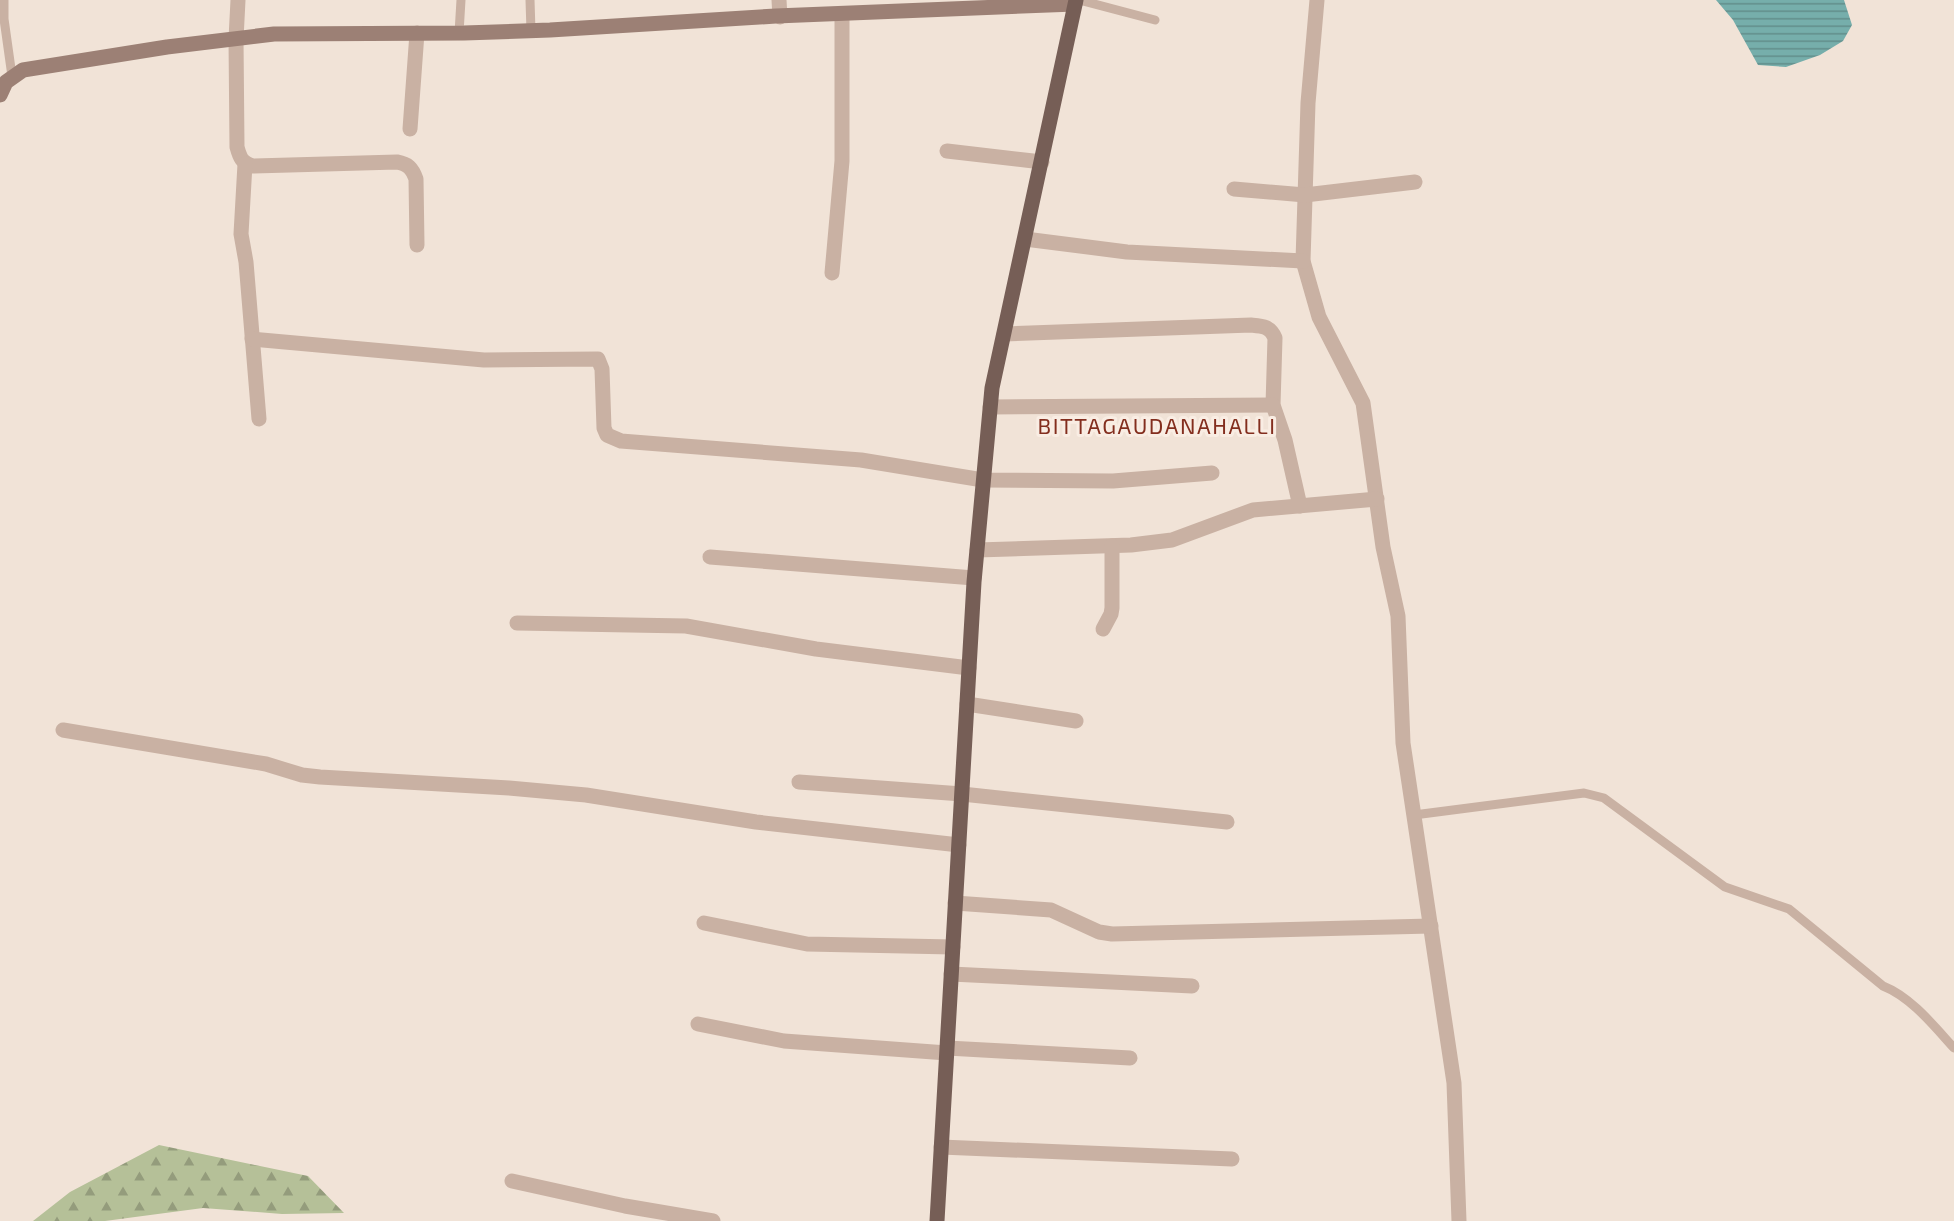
<svg xmlns="http://www.w3.org/2000/svg" width="1954" height="1221" viewBox="0 0 1954 1221" font-family="'Exo 2',sans-serif">
<style>
.forest{fill:url(#forest-firs)}
.water{fill:url(#water-rules)}
.lines{fill:none;stroke-linecap:round;stroke-linejoin:round}
.lane{stroke:#c9b1a3;stroke-width:9}
.street{stroke:#c9b1a3;stroke-width:15}
.secondary{stroke:#9c8075;stroke-width:15}
.primary{stroke:#765e56;stroke-width:15}
.labels{text-anchor:middle;dominant-baseline:central;stroke-width:6;stroke-linejoin:round;paint-order:stroke}
.quarter-label{font-size:22px;letter-spacing:1.5px;fill:#832e1e;stroke:#f9ede3}
</style>
<defs>
<pattern id="forest-firs" width="22" height="20" patternUnits="userSpaceOnUse" patternTransform="scale(1.5)"><rect width="22" height="20" fill="#b5c098"/><path d="M5 1l3.5 6h-7zM16 11l3.5 6h-7z" fill="#949c7c"/></pattern>
<pattern id="water-rules" width="6" height="5" patternUnits="userSpaceOnUse" patternTransform="scale(1.5)"><rect width="6" height="5" fill="#76aeab"/><path d="M0 2.5h6" fill="none" stroke="#628e8b"/></pattern>
</defs>
<rect width="100%" height="100%" fill="#f1e3d7"/>
<path class="forest" d="M159 1145 308 1176 344 1213 282 1214 203 1208 105 1221H33L70 1192Z"/>
<path class="water" d="M1716 0H1844L1852 25 1843 41 1820 55 1786 67 1758 65 1733 20Z"/>
<g class="lines">
<g class="lane">
<path d="M4 0V19L12 76"/>
<path d="M530 0 531 31"/>
<path d="M1079 0 1155 20"/>
<path d="M459 33 461 0"/>
<path d="M1414 815 1584 793 1604 798 1725 887 1789 909 1883 986C1911 997 1934 1026 1954 1048"/>
</g>
<g class="street">
<path d="M238 0 236 39 237 147C240 158 242 163 253 166L397 162C408 164 412 168 416 179L417 245"/>
<path d="M779 0 780 17"/>
<path d="M1317 0 1308 103 1303 261 1319 317 1363 403 1383 547 1398 616 1403 743 1454 1083 1459 1221"/>
<path d="M410 129 417 33"/>
<path d="M947 151 1042 162"/>
<path d="M245 164 241 234 246 262 259 419"/>
<path d="M1234 189 1305 195 1415 182"/>
<path d="M1025 239 1127 252 1303 261"/>
<path d="M832 273 842 161V14"/>
<path d="M1004 334 1251 325C1262 326 1270 326 1275 338L1273 405 1285 440 1300 506"/>
<path d="M252 339 484 360 598 359 602 369 604 428 607 435 621 441 861 460 983 480 1113 481 1212 473"/>
<path d="M990 407 1273 405"/>
<path d="M977 550 1131 545 1172 540 1253 510 1377 499"/>
<path d="M710 557 974 578"/>
<path d="M517 623 686 626 816 649 969 668"/>
<path d="M1103 629 1111 614 1112 608V546"/>
<path d="M967 704 1076 721"/>
<path d="M63 730 266 764 302 775 320 777 509 788 586 795 756 822 959 845"/>
<path d="M799 782 962 794 1227 822"/>
<path d="M955 903 1051 910 1099 932 1112 934 1431 926"/>
<path d="M704 923 807 944 953 947"/>
<path d="M951 974 1192 986"/>
<path d="M698 1024 784 1041 947 1053"/>
<path d="M947 1048 1130 1058"/>
<path d="M941 1147 1232 1159"/>
<path d="M512 1181 625 1206 713 1221"/>
</g>
<path class="secondary" d="M0 95 6 82 23 70 167 47 274 34 464 33 550 30 776 16 1075 4"/>
<path class="primary" d="M937 1221 974 582 992 388 1076 0"/>
</g>
<g class="labels">
<g class="quarter-label">
<text x="1157" y="425">BITTAGAUDANAHALLI</text>
</g>
</g>
</svg>
